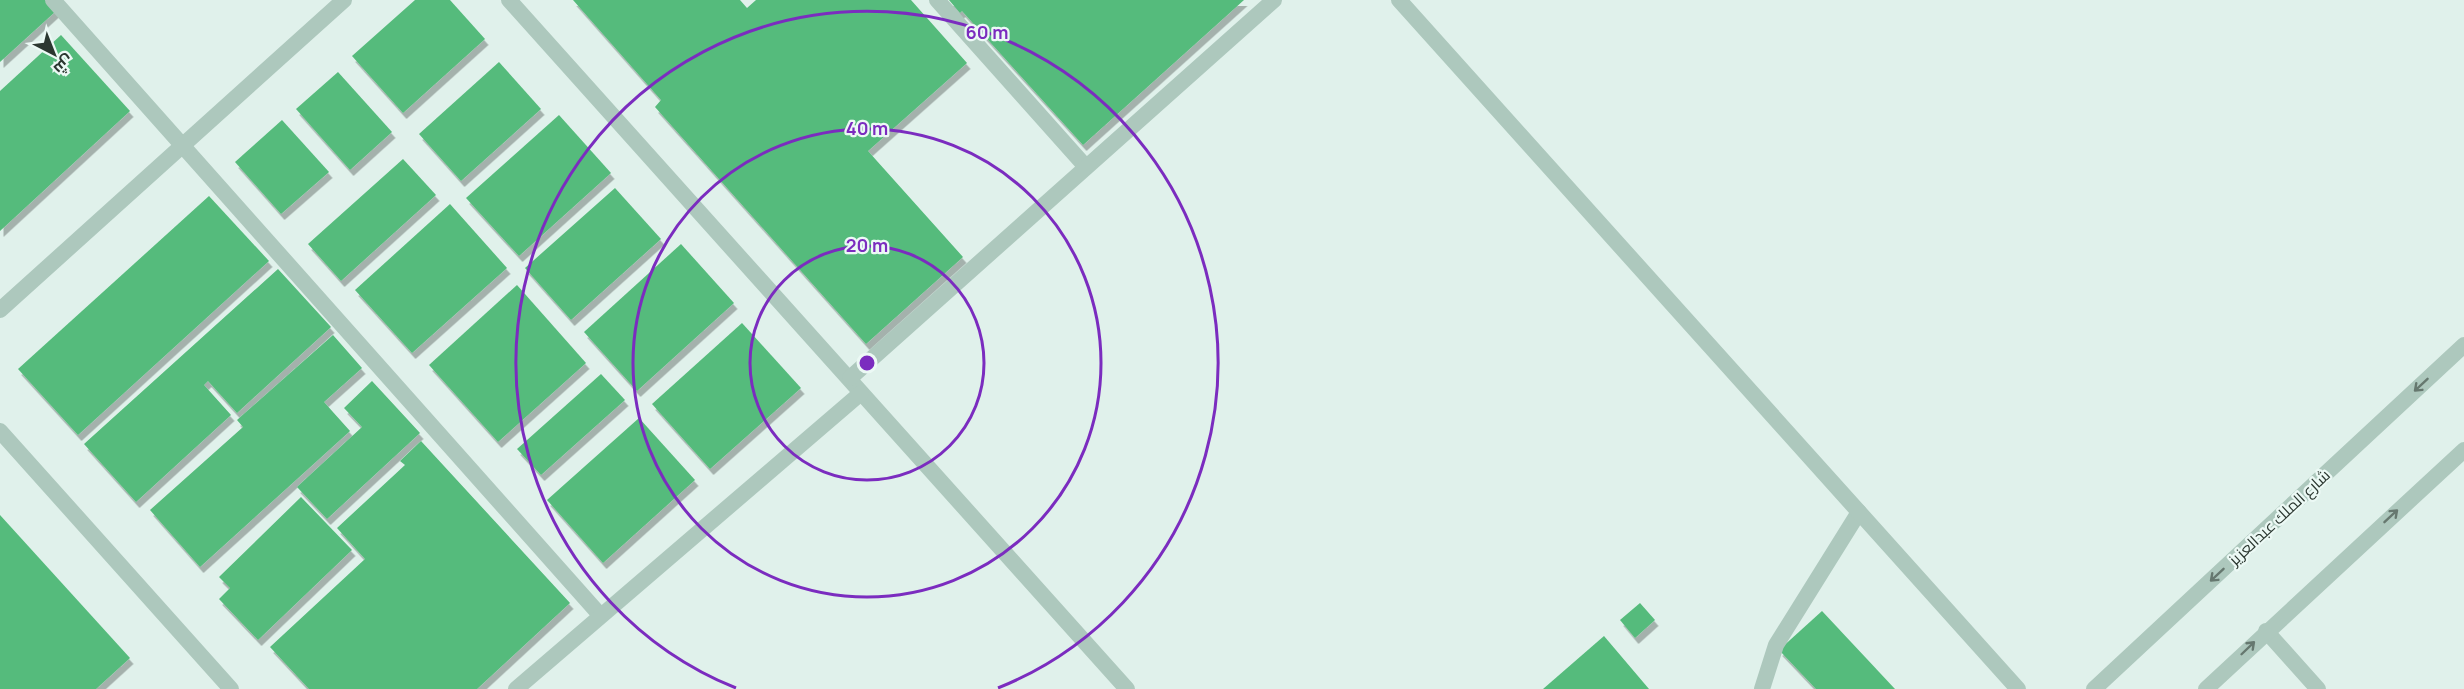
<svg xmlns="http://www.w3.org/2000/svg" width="2464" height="689" viewBox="0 0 2464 689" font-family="Manrope,Cairo,sans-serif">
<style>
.building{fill:#55bb7b;filter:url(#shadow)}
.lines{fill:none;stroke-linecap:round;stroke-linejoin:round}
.service{stroke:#adc8bd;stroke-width:16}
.minor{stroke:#adc8bd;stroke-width:16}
.tertiary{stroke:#adc8bd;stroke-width:16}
.oneway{stroke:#66786f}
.ring{fill:none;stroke:#7b2cbf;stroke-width:3}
.labels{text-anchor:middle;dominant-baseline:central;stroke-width:4.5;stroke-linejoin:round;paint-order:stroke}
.street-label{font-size:16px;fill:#2b3730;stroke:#ecf9f5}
.centre{fill:#7b2cbf;stroke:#ecf9f5;stroke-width:3}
.ring-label{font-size:18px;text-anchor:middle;font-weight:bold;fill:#7b2cbf;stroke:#ecf9f5;stroke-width:4.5;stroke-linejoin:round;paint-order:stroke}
</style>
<defs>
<filter id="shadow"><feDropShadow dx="3.5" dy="6" stdDeviation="0" flood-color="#0004"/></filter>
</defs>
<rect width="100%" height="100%" fill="#e0f1eb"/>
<g class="building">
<path d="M0 0H45L56 11 0 62Z"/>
<path d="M415 0H450L485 39 403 113 352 56Z"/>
<path d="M573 0H740L747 8 756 0H911L967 63 868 151 963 257 866 344 655 107 661 100Z"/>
<path d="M949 0H1244L1083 145 962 11 960 13Z"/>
<path d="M61 35 130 111 0 231V91Z"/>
<path d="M499 62 541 109 461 181 419 134Z"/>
<path d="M338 72 392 132 350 170 296 109Z"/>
<path d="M559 115 611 173 519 256 466 198Z"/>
<path d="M282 120 329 172 281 214 235 162Z"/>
<path d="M403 159 436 195 341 281 308 244Z"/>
<path d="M615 188 661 239 571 320 525 268Z"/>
<path d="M209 196 269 261 78 435 18 369Z"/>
<path d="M450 204 507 268 412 353 355 290Z"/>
<path d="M681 244 734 303 637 391 584 332Z"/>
<path d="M278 269 331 327 237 413 208 381 204 385 231 415 136 502 84 444Z"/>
<path d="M517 285 586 363 498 442 429 365Z"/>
<path d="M742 323 801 388 710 469 652 404Z"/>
<path d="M333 335 362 368 324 402 350 431 200 567 150 510 243 427 237 420Z"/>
<path d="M601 374 625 400 541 475 517 449Z"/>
<path d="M372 381 420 433 327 519 297 487 362 427 344 408Z"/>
<path d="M639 418 695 480 603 563 547 500Z"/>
<path d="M421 441 570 603 477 689H309L270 647 365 559 337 528 405 465 400 461Z"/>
<path d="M301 497 352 550 258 640 219 599 230 588 219 577Z"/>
<path d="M0 515 130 658 96 689H0Z"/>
<path d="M1640 603 1655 620 1635 638 1620 620Z"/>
<path d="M1822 611 1895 689H1816L1779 650Z"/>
<path d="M1604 636 1649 689H1543Z"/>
</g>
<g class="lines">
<path class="service" d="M1762 689 1776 645 1859 512"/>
<g class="minor">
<path d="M53 0 600 615"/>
<path d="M509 0 1127 689"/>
<path d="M937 0 1086 167"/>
<path d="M1399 0 2018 689"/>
<path d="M0 310 344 0"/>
<path d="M850 378 1274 0"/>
<path d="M0 431 231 689"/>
<path d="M2266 631 2318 689"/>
<path d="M516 689 861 393"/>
</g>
<g class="tertiary">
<path d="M2094 689 2464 345"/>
<path d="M2206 689 2464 450"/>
</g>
</g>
<defs><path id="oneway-shaft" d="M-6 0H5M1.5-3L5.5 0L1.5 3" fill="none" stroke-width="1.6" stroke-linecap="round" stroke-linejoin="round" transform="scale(1.5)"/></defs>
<g class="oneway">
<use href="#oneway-shaft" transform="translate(2421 385) rotate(137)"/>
<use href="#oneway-shaft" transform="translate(2391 516) rotate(-43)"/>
<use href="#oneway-shaft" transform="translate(2217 575) rotate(137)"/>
<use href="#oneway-shaft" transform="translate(2248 648) rotate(-44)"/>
</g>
<g class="ring">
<circle cx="867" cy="363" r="117"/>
<circle cx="867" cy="363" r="234"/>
<path d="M736 688A351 351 0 1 1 998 688"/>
</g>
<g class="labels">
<g class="street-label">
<text transform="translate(2279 517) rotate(-43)">شارع الملك عبدالعزيز</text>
</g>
</g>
<circle cx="867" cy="363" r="9" class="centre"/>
<g class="ring-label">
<text x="987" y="39">60 m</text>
<text x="867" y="135">40 m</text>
<text x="867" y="252">20 m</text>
</g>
<g transform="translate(54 54) rotate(138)" stroke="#ecf9f5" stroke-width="4.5" paint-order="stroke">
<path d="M0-4.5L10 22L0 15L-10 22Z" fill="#2b3730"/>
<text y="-9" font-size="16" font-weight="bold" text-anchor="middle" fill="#2b3730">ش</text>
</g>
</svg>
